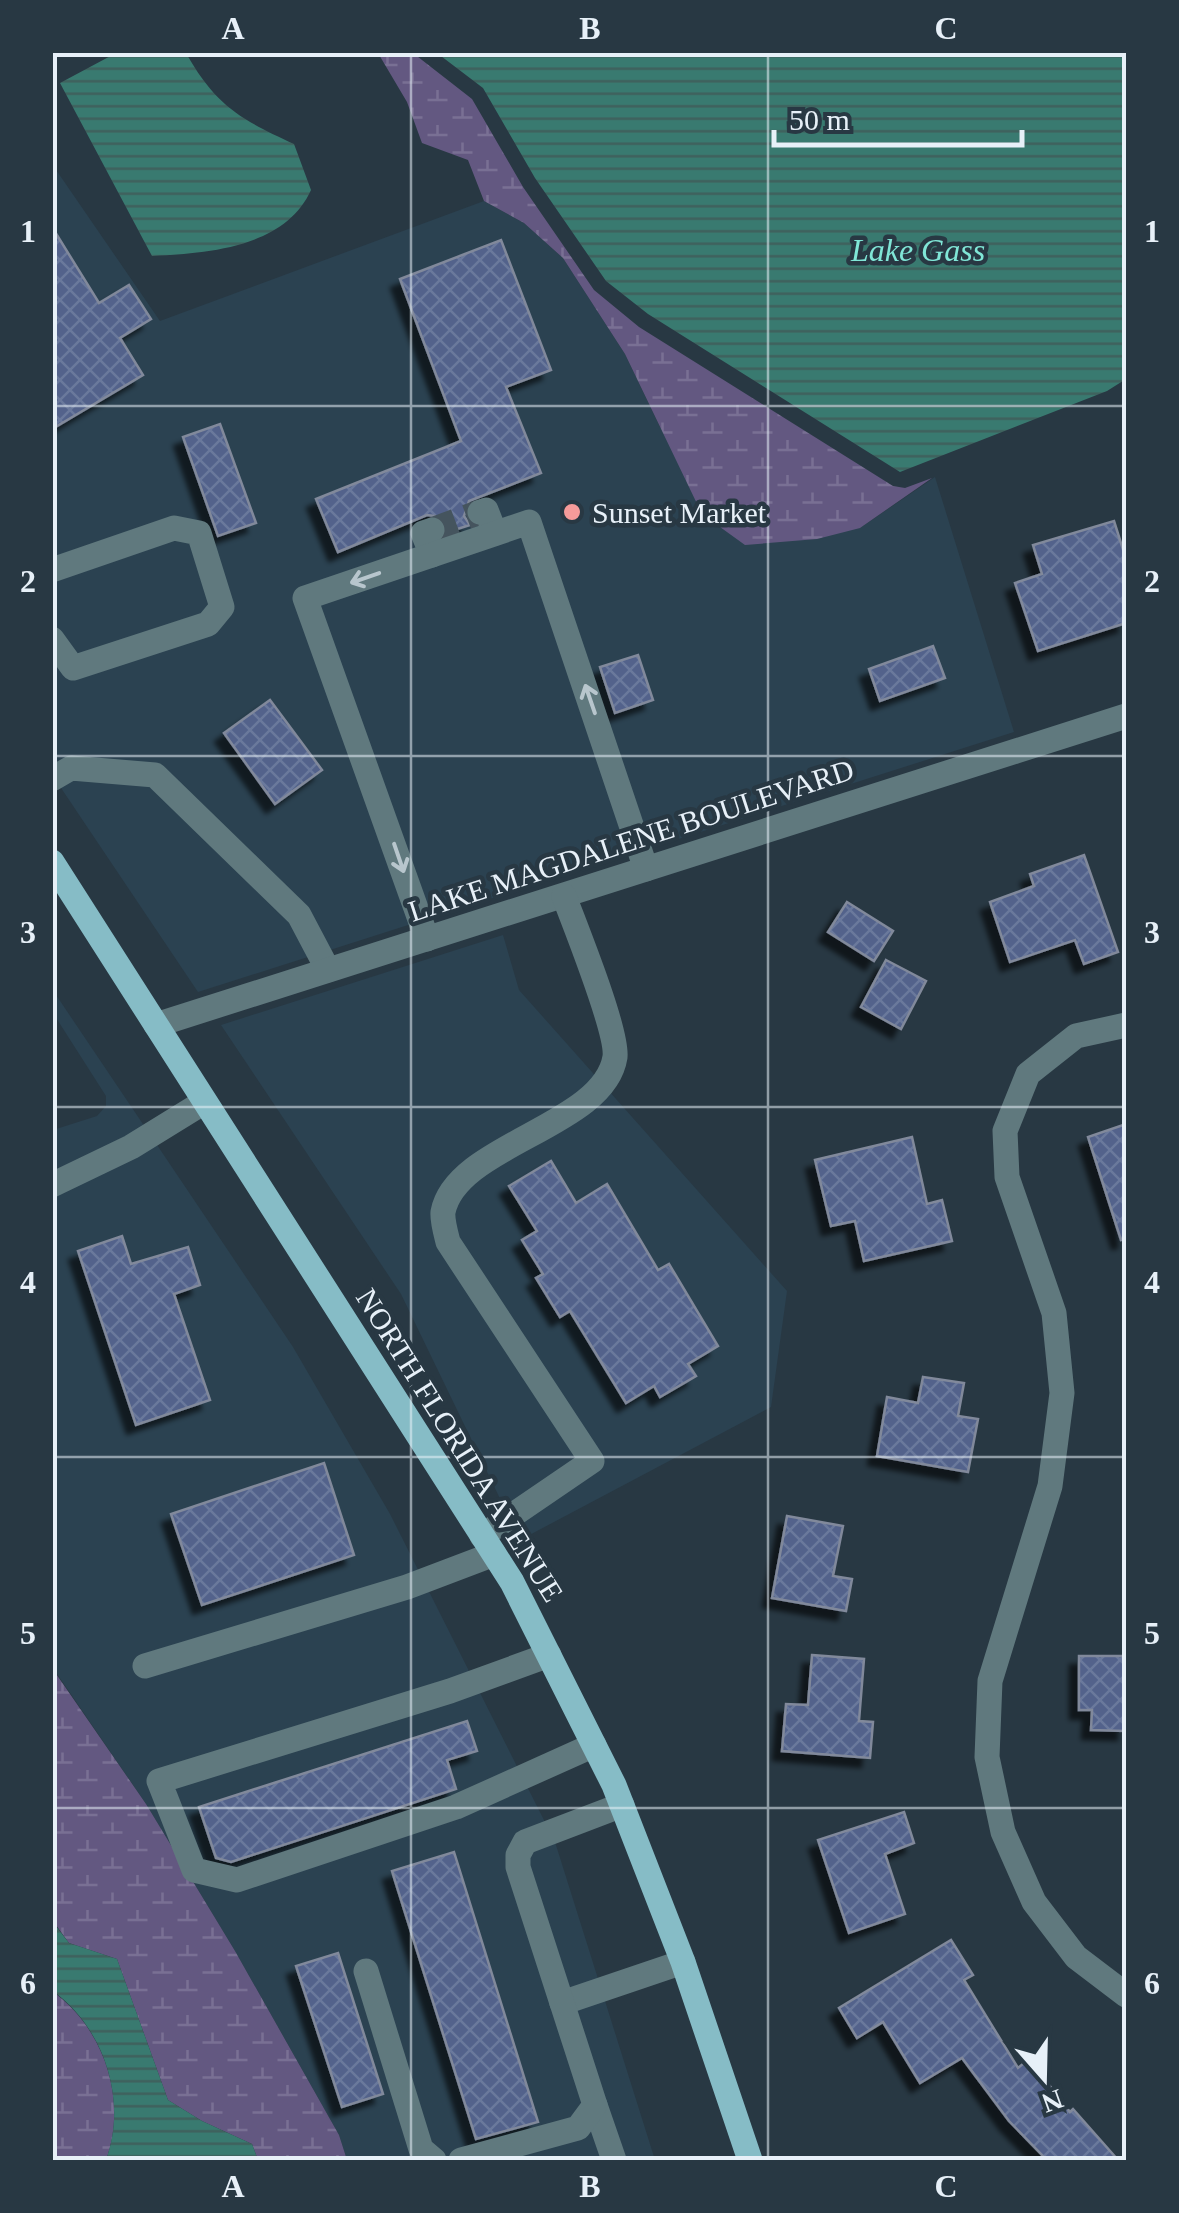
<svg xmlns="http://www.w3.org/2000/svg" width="1179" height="2213" viewBox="0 0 1179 2213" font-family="Georgia,serif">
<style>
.built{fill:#2b4251}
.wetland{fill:url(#wetland-marsh)}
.water{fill:url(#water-rules)}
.building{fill:url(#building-cross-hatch);stroke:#81899b;stroke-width:2.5;filter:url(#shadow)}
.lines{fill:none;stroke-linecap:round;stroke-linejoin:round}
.minor-tunnel{stroke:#45545e;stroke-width:25;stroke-dasharray:25 12;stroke-linecap:butt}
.minor{stroke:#60797e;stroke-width:25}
.major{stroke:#86bcc6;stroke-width:25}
.oneway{stroke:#b8c6cd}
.grid{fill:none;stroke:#e7f0f8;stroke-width:2.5;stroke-opacity:0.55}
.poi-dot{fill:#f59b9a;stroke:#283843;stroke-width:4}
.labels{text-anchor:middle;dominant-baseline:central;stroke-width:9;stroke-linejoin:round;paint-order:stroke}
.poi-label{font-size:30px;fill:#e7f0f8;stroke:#283843;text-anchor:start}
.street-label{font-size:30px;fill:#e7f0f8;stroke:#283843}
.water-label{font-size:32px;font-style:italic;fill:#80e6d7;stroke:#283843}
.neatline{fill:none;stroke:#e7f0f8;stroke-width:4}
.grid-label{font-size:32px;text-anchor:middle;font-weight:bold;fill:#e7f0f8}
</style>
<defs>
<pattern id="wetland-marsh" width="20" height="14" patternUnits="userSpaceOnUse" patternTransform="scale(2.5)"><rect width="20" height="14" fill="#635881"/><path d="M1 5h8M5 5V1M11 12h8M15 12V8" fill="none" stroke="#797094"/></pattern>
<pattern id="water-rules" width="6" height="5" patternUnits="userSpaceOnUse" patternTransform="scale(2.5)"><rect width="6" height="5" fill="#397a70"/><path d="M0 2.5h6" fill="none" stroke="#3f615d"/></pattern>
<pattern id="building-cross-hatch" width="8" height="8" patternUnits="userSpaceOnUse" patternTransform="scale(2.5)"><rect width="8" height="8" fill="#52628b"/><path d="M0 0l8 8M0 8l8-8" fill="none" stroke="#6b799c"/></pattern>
<filter id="shadow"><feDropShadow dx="-9" dy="9" stdDeviation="2.5" flood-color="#0009"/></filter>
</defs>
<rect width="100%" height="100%" fill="#283843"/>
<g class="built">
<path d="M52 164 160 321 484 201 524 223 563 258 625 354 660 427 860 528 935 477 1014 732 198 992 53 776Z"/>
<path d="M503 935 519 990 787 1291 771 1407 520 1540 401 1294 221 1025Z"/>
<path d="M52 989 293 1347 390 1514 555 1842 655 2160H347L339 2135 235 1951 146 1804 53 1668V1130L97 1116 106 1106V1096L53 1013Z"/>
</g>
<g class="wetland">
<path d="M378 53H413L472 99 523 187 594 290 639 327 893 486 905 488 932 478 860 528 817 539 745 545 702 514 625 354 563 258 524 223 484 201 468 160 422 143 407 102Z"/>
<path d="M52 1668 146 1804 235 1951 339 2135 347 2160H258L252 2144 202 2121 168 2100 117 1959 69 1943 53 1921Z"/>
<path d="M52 1991C104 2028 128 2100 106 2160H53Z"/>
</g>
<g class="water">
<path d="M118 52 186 53C216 106 240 119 294 144L311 190C285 248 207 253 152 256L60 83Z"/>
<path d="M437 53H1126V379L1107 391 900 472 648 314 606 281 535 178 483 88Z"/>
<path d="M52 1921 69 1943 117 1959 168 2100 202 2121 252 2144 258 2160H106C128 2100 104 2028 53 1991Z"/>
</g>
<g class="building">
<path d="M52 227 99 303 129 285 151 319 120 338 143 375 52 429Z"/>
<path d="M501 240 551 370 506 387 541 473 469 501 464 516 470 525 448 532 442 517 427 515 338 552 316 499 461 441 400 279Z"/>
<path d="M220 424 256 523 218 536 183 437Z"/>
<path d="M1114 521 1126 559V623L1038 651 1015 583 1042 574 1033 545Z"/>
<path d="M933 646 945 678 880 701 869 669Z"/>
<path d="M638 655 653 700 615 713 600 667Z"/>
<path d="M270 700 322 770 275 804 224 733Z"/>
<path d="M1084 855 1118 952 1084 964 1075 940 1010 962 990 902 1034 886 1030 874Z"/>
<path d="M847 902 893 931 874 961 828 932Z"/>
<path d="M886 960 926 981 901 1029 861 1007Z"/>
<path d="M1126 1124V1239L1121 1240 1088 1137Z"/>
<path d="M912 1137 927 1204 942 1200 952 1241 864 1261 855 1221 831 1226 815 1160Z"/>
<path d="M551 1161 576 1203 607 1184 658 1270 669 1264 718 1346 688 1364 696 1376 660 1397 654 1386 626 1403 570 1311 560 1317 536 1278 543 1274 522 1240 537 1231 509 1186Z"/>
<path d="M122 1236 131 1264 188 1247 200 1285 174 1294 210 1400 136 1425 78 1251Z"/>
<path d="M923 1377 964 1383 958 1416 978 1419 968 1472 877 1456 887 1397 918 1403Z"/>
<path d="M324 1463 354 1555 202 1605 171 1514Z"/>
<path d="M787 1516 843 1526 833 1576 852 1579 846 1611 772 1598Z"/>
<path d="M812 1655 864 1659 859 1721 873 1722 870 1758 782 1751 786 1704 808 1705Z"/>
<path d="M1079 1656H1126V1731L1091 1730 1092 1710H1079Z"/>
<path d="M467 1721 477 1751 447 1760 456 1789 231 1862 216 1858 199 1807Z"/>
<path d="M904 1812 914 1843 885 1854 905 1914 849 1933 818 1840Z"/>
<path d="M454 1852 538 2122 476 2139 392 1871Z"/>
<path d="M951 1940 973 1975 964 1980 1018 2068 1029 2059 1070 2112 1073 2109 1118 2160H1047L1009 2121 962 2058 920 2083 883 2022 857 2038 839 2008Z"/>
<path d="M338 1953 383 2094 342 2107 296 1966Z"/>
</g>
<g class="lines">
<path class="minor-tunnel" d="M432 530 480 512"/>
<g class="minor">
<path d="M480 512 486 510 495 533"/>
<path d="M432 530 423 533 432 555"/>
<path d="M52 570 174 528 199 533 222 607 208 624 73 668 52 639"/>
<path d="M52 779 71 768 155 775 299 915 328 970"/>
<path d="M427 939 305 598 529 522 646 869"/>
<path d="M156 1025 1126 716"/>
<path d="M1126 1025 1076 1036 1028 1074 1005 1131 1007 1177 1054 1313 1062 1393 1050 1486 990 1681 987 1757 1003 1832 1034 1902 1076 1957 1126 1995"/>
<path d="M52 1185 131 1147 204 1102"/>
<path d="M482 1536 592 1461 448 1242C446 1234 442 1220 443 1212 456 1144 604 1127 615 1057 618 1031 575 926 564 896"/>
<path d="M549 1655 450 1691 159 1781 194 1870 237 1880 456 1807 594 1745"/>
<path d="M145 1666 407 1587 494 1554"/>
<path d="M366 1971 421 2149 434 2160"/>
<path d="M562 2003 683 1962"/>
<path d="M595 2105 614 2160"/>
<path d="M461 2160 578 2128 595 2105 518 1867V1855L525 1842 622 1805"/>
</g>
<path class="major" d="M52 862 512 1582 614 1785 683 1962 750 2160"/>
</g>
<defs><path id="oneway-shaft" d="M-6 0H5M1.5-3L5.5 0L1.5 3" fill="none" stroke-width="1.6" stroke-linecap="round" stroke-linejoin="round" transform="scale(2.5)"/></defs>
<g class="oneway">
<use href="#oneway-shaft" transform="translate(365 578) rotate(161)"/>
<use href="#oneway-shaft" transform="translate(590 699) rotate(-109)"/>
<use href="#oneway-shaft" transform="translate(399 858) rotate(71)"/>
</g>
<path class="grid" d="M411 52V2160M768 52V2160M52 406H1126M52 756H1126M52 1107H1126M52 1457H1126M52 1808H1126"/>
<circle class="poi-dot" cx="572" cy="512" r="10"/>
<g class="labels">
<g class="poi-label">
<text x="592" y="512">Sunset Market</text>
</g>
<g class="street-label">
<text transform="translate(631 840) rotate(-18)">LAKE MAGDALENE BOULEVARD</text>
<text transform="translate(460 1445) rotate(58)">NORTH FLORIDA AVENUE</text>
</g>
<g class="water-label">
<text x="918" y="250">Lake Gass</text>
</g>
</g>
<rect width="1179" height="2213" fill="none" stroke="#283843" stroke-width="110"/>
<g transform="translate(1044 2078) rotate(160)" stroke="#283843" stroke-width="8" paint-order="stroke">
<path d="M0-8L18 38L0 25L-18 38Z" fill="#e7f0f8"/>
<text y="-15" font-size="28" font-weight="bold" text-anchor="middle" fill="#e7f0f8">N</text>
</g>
<path d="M774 130v15h248v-15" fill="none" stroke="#e7f0f8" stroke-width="5"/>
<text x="789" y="130" font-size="30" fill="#e7f0f8" stroke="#283843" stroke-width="8" paint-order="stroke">50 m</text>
<rect x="55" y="55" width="1069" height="2103" class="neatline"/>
<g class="grid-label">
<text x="233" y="39">A</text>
<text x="590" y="39">B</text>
<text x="946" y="39">C</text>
<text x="28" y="242">1</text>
<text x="1152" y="242">1</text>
<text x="28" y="592">2</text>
<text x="1152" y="592">2</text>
<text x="28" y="943">3</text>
<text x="1152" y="943">3</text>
<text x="28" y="1293">4</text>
<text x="1152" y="1293">4</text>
<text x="28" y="1644">5</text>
<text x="1152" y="1644">5</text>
<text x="28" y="1994">6</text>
<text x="1152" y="1994">6</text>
<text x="233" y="2197">A</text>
<text x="590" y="2197">B</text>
<text x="946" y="2197">C</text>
</g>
</svg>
